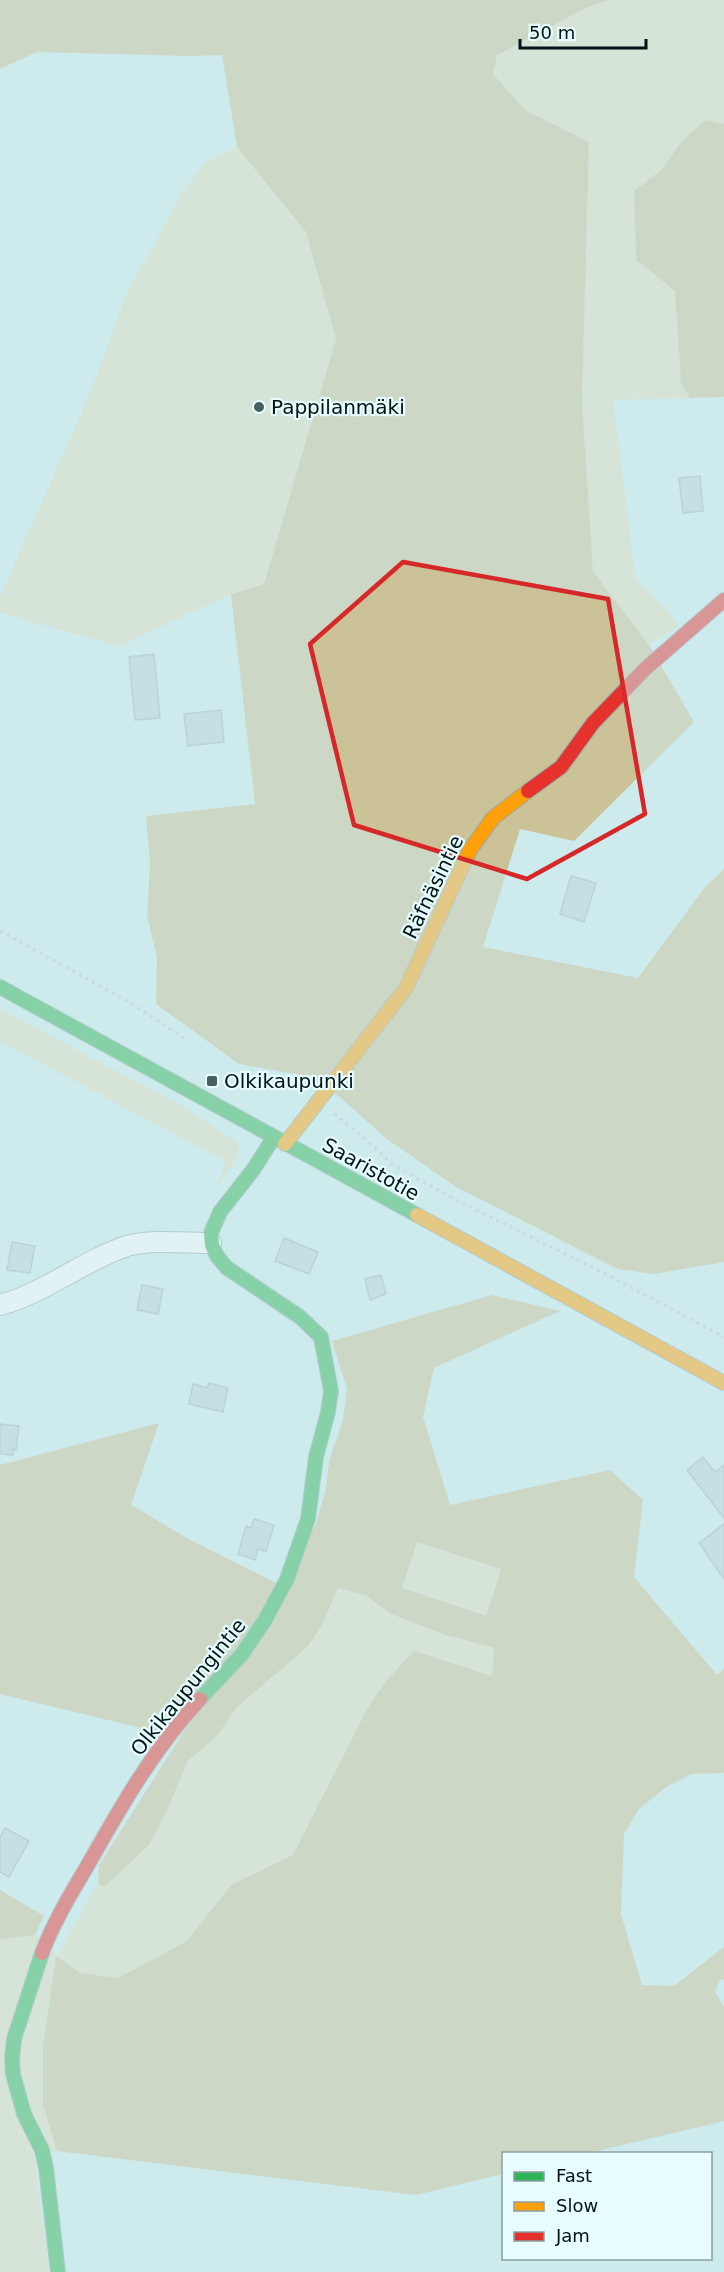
<svg xmlns="http://www.w3.org/2000/svg" width="724" height="2272" viewBox="0 0 724 2272" font-family="'DejaVu Sans',sans-serif">
<style>
.green{fill:#dfdbbc}
.forest{fill:#ccc297;fill-rule:evenodd}
.building{fill:#bcd2d6;stroke:#a3b9bd;stroke-width:1.5}
.lines{fill:none;stroke-linecap:round;stroke-linejoin:round}
.street-casing{stroke:#94abac;stroke-width:22}
.fast-casing{stroke:#94abac;stroke-width:16}
.slow-casing{stroke:#94abac;stroke-width:16}
.jam-casing{stroke:#94abac;stroke-width:16}
.path{stroke:#c4cbcc;stroke-width:3;stroke-dasharray:3 4.5;stroke-linecap:butt}
.street{stroke:#f8fcfc;stroke-width:20}
.fast{stroke:#30b455;stroke-width:14}
.slow{stroke:#ff9f0a;stroke-width:14}
.jam{stroke:#e5322d;stroke-width:14}
.marked{fill:none;stroke:#d62828;stroke-width:4.5;stroke-linejoin:round}
.poi-dot{fill:#485e60;stroke:#e7fcfd;stroke-width:2}
.labels{text-anchor:middle;dominant-baseline:central;stroke-width:4.5;stroke-linejoin:round;paint-order:stroke}
.poi-label{font-size:20px;fill:#011314;stroke:#e7fcfd;text-anchor:start}
.street-label{font-size:20px;fill:#011314;stroke:#e7fcfd}
</style>
<rect width="100%" height="100%" fill="#cdeaec"/>
<g class="green">
<path d="M610 0H724V124L706 120 682 141 661 170 634 191 636 260 675 291 681 383 690 398 613 400 635 576 679 625 649 645 593 572 582 401 589 142 525 110 493 74 497 55 588 7Z"/>
<path d="M237 147 306 232 336 339 264 584 231 594 119 646 0 613V597L91 391 128 290 151 251 180 195 207 161Z"/>
<path d="M0 1009 182 1106 237 1143 240 1153 217 1186 225 1161 0 1041Z"/>
<path d="M417 1542 501 1569 485 1616 402 1588Z"/>
<path d="M338 1588 366 1595 391 1614 443 1634 494 1648 492 1676 367 1709 293 1855 231 1885 187 1941 118 1978 80 1973 56 1957 43 2047V2104L57 2151 33 2148 49 2272H0V1939L35 1935 57 1956 98 1883 104 1887 167 1811 187 1762 216 1737 238 1706 323 1623Z"/>
</g>
<g class="forest">
<path d="M0 0H610L588 7 497 55 493 74 525 110 589 142 582 401 593 572 649 645 694 722 574 841 520 829 483 947 638 978 705 887 724 869V1262L654 1274 618 1269 456 1187 387 1139 318 1078 239 1064 156 1004 157 957 147 916 150 863 146 816 255 804 231 594 264 584 336 339 306 232 237 147 222 55 189 56 37 52 0 69Z"/>
<path d="M706 120 724 124V397L690 398 681 383 675 291 636 260 634 191 661 170 682 141Z"/>
<path d="M492 1295 560 1311 434 1368 423 1417 450 1505 610 1470 643 1500 634 1577 717 1675 724 1669V1773L691 1774 666 1787 639 1809 624 1834 621 1914 642 1985 674 1986 724 1947V1980L720 1979 715 1991 724 2007V2121L589 2153 504 2154 503 2174 416 2195 57 2151 43 2104V2047L56 1956 80 1973 118 1978 187 1941 231 1885 293 1855 367 1709 386 1681 414 1651 492 1676 494 1648 443 1634 391 1614 366 1595 338 1588 323 1623 308 1646 238 1706 216 1737 187 1762 167 1811 149 1845 104 1887 98 1883 99 1865 316 1524 325 1493 330 1458 343 1420 347 1389 332 1341ZM417 1542 501 1569 486 1616 402 1588Z"/>
<path d="M159 1423 131 1505 187 1538 278 1584 243 1640 162 1733 0 1694V1465Z"/>
<path d="M0 1890 44 1916 35 1935 0 1939Z"/>
</g>
<g class="building">
<path d="M700 476 703 511 683 513 679 478Z"/>
<path d="M154 654 160 718 135 720 129 657Z"/>
<path d="M221 710 224 742 188 746 184 714Z"/>
<path d="M571 876 596 883 584 922 560 914Z"/>
<path d="M284 1238 318 1252 309 1274 275 1261Z"/>
<path d="M12 1242 35 1246 30 1273 7 1270Z"/>
<path d="M381 1275 386 1294 370 1300 365 1279Z"/>
<path d="M142 1285 163 1289 158 1314 137 1310Z"/>
<path d="M209 1383 228 1388 223 1412 189 1404 193 1384 207 1388Z"/>
<path d="M0 1424 19 1426 16 1450 13 1449V1455L0 1454Z"/>
<path d="M703 1457 715 1472 724 1465V1518L687 1470Z"/>
<path d="M254 1519 274 1525 266 1551 258 1549 255 1560 238 1554 246 1526 251 1528Z"/>
<path d="M724 1524V1579L699 1543Z"/>
<path d="M5 1828 29 1841 9 1877 0 1872V1837Z"/>
</g>
<g class="lines">
<g class="street-casing">
<path id="street" d="M0 1305C45 1293 82 1261 127 1246 150 1239 186 1243 211 1243"/>
</g>
<g class="fast-casing">
<g id="fast">
<path d="M0 987 417 1215"/>
<path d="M200 1699 242 1654 265 1620 287 1579 308 1519 316 1457 328 1412 331 1391 321 1337 300 1317 227 1268 217 1256 212 1245 211 1233 220 1212 253 1170 274 1137"/>
<path d="M42 1953 14 2039 12 2059 13 2074 24 2114 42 2150 46 2168 58 2272"/>
</g>
</g>
<g class="slow-casing">
<g id="slow">
<path d="M285 1144 406 988 470 850 493 818 528 791"/>
<path d="M417 1215 724 1383"/>
</g>
</g>
<g class="jam-casing">
<g id="jam">
<path d="M528 791 561 767 593 723 645 669 724 600"/>
<path d="M42 1953C54 1921 72 1892 89 1863 121 1806 155 1747 200 1699"/>
</g>
</g>
<g class="path">
<path d="M0 931 129 1002 186 1039"/>
<path d="M224 1087 231 1074"/>
<path d="M334 1114 370 1143 393 1165 458 1201 602 1272 724 1337"/>
</g>
<use href="#street" class="street"/>
<use href="#fast" class="fast"/>
<use href="#slow" class="slow"/>
<use href="#jam" class="jam"/>
</g>
<path d="M0 0H724V2272H0ZM403 562 608 599 645 814 527 879 354 825 310 644Z" fill="#cdeaec" fill-opacity=".55" fill-rule="evenodd"/>
<path class="marked" d="M403 562 608 599 645 814 527 879 354 825 310 644Z"/>
<g class="poi-dot">
<circle cx="259" cy="407" r="6"/>
<rect x="206" y="1075" width="12" height="12" rx="3"/>
</g>
<g class="labels">
<g class="poi-label">
<text x="271" y="407">Pappilanmäki</text>
<text x="224" y="1081">Olkikaupunki</text>
</g>
<g class="street-label">
<text transform="translate(433 887) rotate(-64)">Räfnäsintie</text>
<text transform="translate(371 1169) rotate(29)">Saaristotie</text>
<text transform="translate(188 1687) rotate(-51)">Olkikaupungintie</text>
</g>
</g>
<rect x="502" y="2152" width="210" height="108" fill="#e7fcfd" stroke="#8b9fa0" stroke-width="1.5"/>
<rect x="514" y="2172" width="30" height="9" fill="#30b455" stroke="#8b9fa0" stroke-width="1.5"/>
<text x="556" y="2182" font-size="18" fill="#011314">Fast</text>
<rect x="514" y="2202" width="30" height="9" fill="#ff9f0a" stroke="#8b9fa0" stroke-width="1.5"/>
<text x="556" y="2212" font-size="18" fill="#011314">Slow</text>
<rect x="514" y="2232" width="30" height="9" fill="#e5322d" stroke="#8b9fa0" stroke-width="1.5"/>
<text x="556" y="2242" font-size="18" fill="#011314">Jam</text>
<path d="M520 39v9h126v-9" fill="none" stroke="#011314" stroke-width="3"/>
<text x="529" y="39" font-size="18" fill="#011314" stroke="#e7fcfd" stroke-width="4.5" paint-order="stroke">50 m</text>
</svg>
